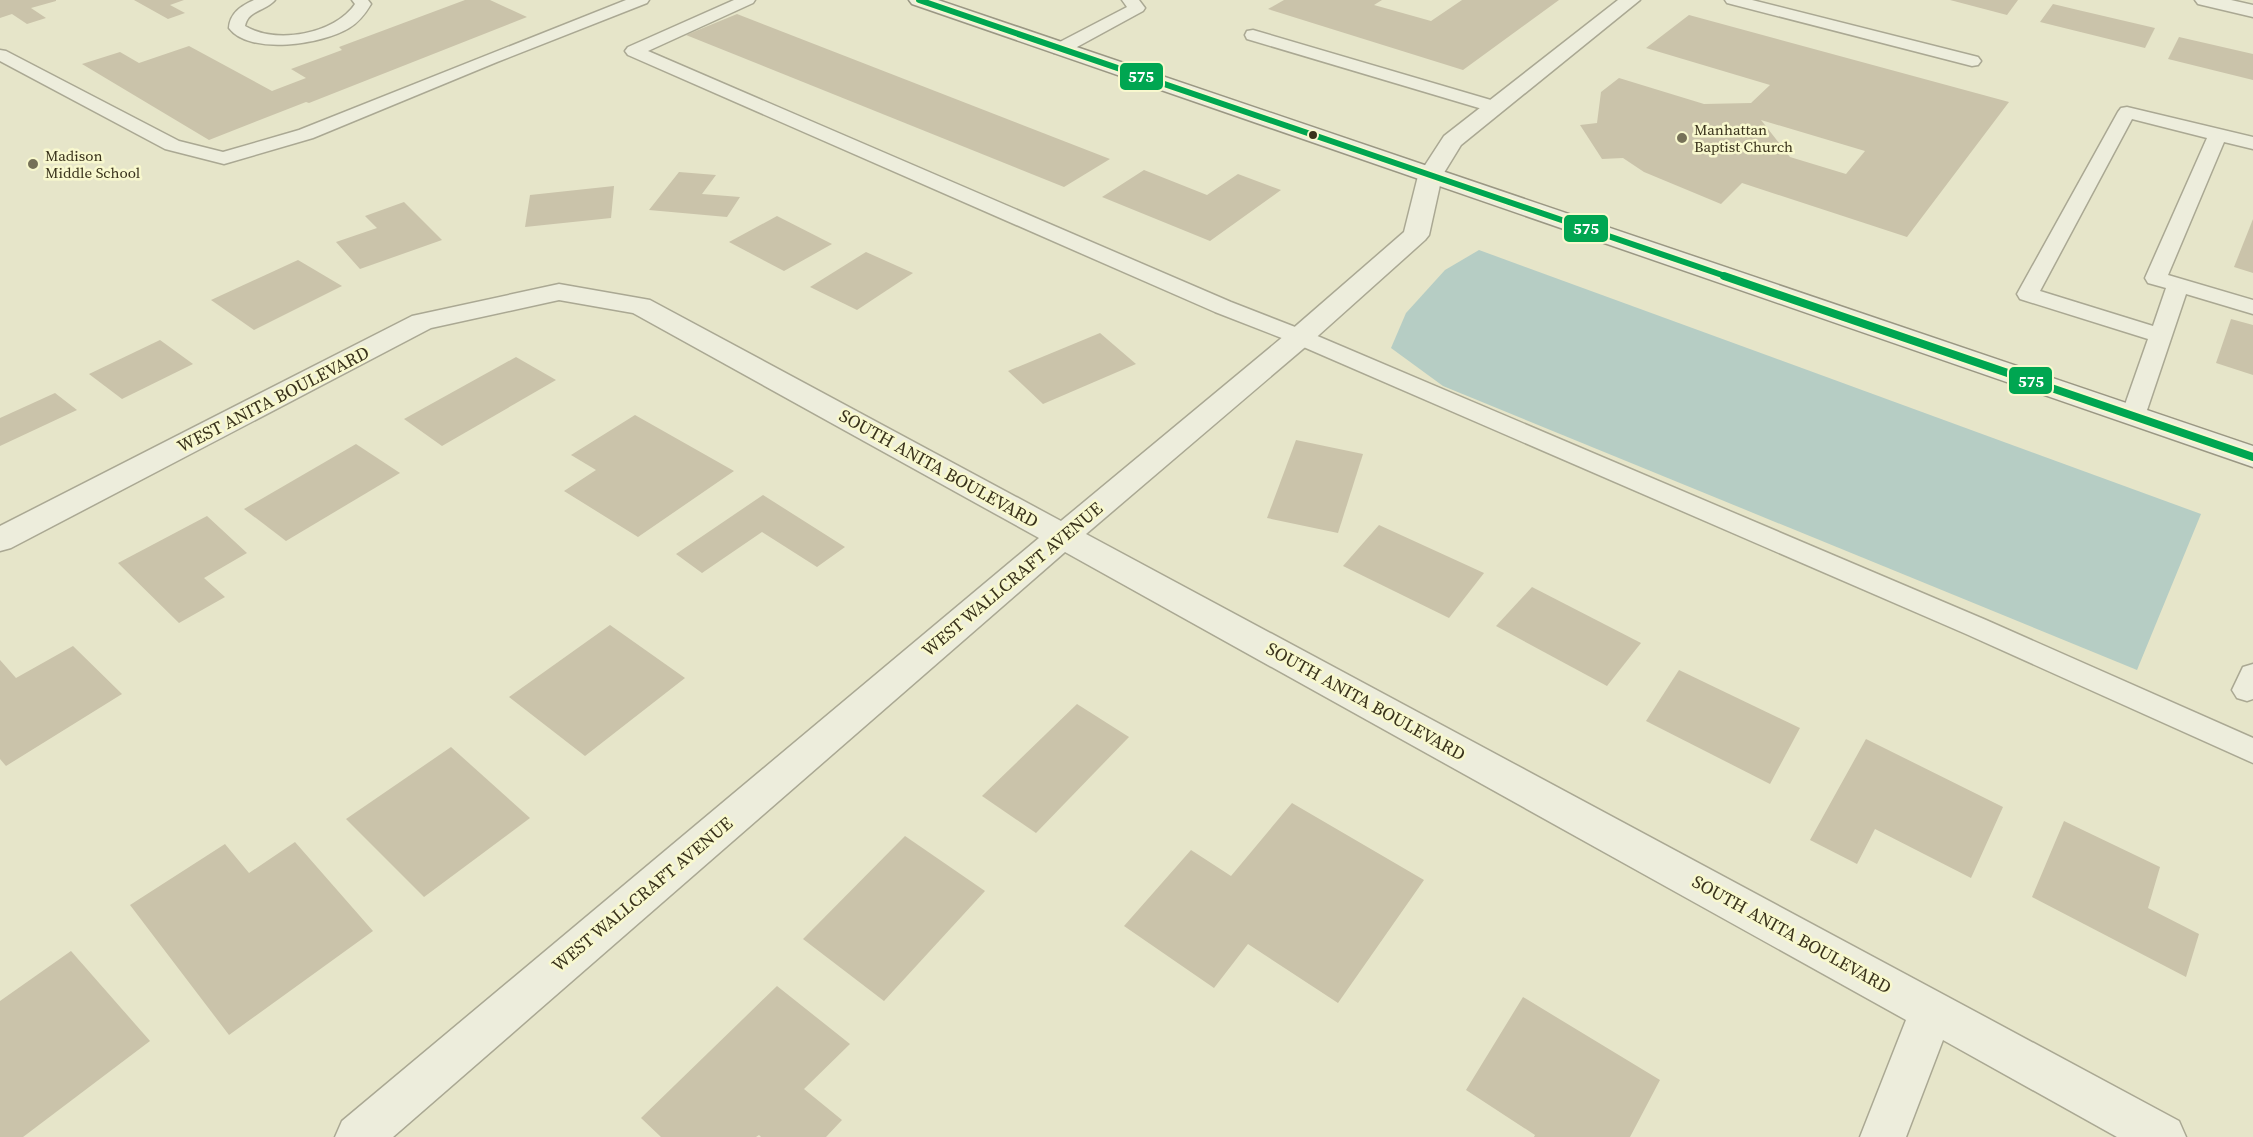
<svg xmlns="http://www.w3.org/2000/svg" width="2253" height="1137" viewBox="0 0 2253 1137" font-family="'Source Serif 4',serif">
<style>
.water{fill:#b6cdc4}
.building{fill:#cac3aa;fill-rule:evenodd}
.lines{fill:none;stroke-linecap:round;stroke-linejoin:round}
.lane-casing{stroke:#aaa893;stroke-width:3}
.street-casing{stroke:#aaa893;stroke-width:3}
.secondary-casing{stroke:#9a9783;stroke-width:3}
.lane{fill:#ededdc;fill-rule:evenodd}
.street{fill:#ededdc;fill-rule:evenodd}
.secondary{fill:#ededdc;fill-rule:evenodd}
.bus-1-far1-casing{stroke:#f8f8ce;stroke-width:9}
.bus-1-casing{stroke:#f8f8ce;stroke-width:12}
.bus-1-far1{stroke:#00a651;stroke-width:6}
.bus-1{stroke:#00a651;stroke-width:8}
.bus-dot{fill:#39321b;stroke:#f8f8ce;stroke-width:2}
.poi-dot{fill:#767158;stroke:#f8f8ce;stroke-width:2}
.labels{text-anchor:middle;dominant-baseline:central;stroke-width:5;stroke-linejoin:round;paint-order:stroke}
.far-poi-label{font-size:15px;fill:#39321b;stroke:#f8f8ce;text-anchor:start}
.street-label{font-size:18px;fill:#39321b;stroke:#f8f8ce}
.line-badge{stroke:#f8f8ce;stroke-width:2}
.badge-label{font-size:16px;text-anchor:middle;font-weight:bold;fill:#fff}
</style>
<rect width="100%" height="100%" fill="#e6e5c9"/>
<path class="water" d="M1479 250 2201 514 2137 670 1443 386 1391 348 1406 313 1445 270Z"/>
<g class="building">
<path d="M0 0H56V1L31 8 46 18 27 24 12 14 0 18Z"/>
<path d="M134 0H184L170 5 185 13 168 19Z"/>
<path d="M465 0H490L527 17 309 103 306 102 209 140 82 64 120 52 139 63 189 46 272 91 306 78 291 69 342 50 339 47Z"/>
<path d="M1284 0H1382L1374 5 1431 21 1462 0H1559L1463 70 1268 9Z"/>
<path d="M1950 0H2018L2007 15Z"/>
<path d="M2053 4 2078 10 2155 28 2145 48 2040 22Z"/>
<path d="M737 14 1110 159 1064 187 686 35Z"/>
<path d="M1689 15 2009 102 1907 237 1742 183 1721 204 1644 172 1623 158 1602 159 1580 125 1597 123 1601 92 1619 78 1704 104 1751 103 1770 85 1646 48ZM1761 120 1865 151 1846 174 1790 157Z"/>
<path d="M2179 37 2253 54V80L2168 59Z"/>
<path d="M1144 170 1207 195 1238 174 1281 190 1210 241 1102 197Z"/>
<path d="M679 172 716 175 702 194 740 197 727 217 649 210Z"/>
<path d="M614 186 611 218 525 227 530 195Z"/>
<path d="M404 202 442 240 360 269 336 242 377 228 365 216Z"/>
<path d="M777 216 832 244 784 271 729 242Z"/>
<path d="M2253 219V273L2234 267Z"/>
<path d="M866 252 913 273 857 310 810 287Z"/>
<path d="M298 260 342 286 254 330 211 300Z"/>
<path d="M2231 319 2253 325V375L2216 363Z"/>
<path d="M1100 333 1136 364 1043 404 1008 371Z"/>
<path d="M160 340 193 364 122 399 89 374Z"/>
<path d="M516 357 556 380 442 446 404 419Z"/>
<path d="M55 393 77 410 0 446V418Z"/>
<path d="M635 415 734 471 638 537 564 491 596 470 571 455Z"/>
<path d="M1296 440 1363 454 1338 533 1267 518Z"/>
<path d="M356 444 400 473 286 541 244 509Z"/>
<path d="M763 495 845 547 817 567 762 532 702 573 676 554Z"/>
<path d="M207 516 247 553 204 578 225 597 179 623 118 563Z"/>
<path d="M1379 525 1484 573 1449 618 1343 566Z"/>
<path d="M1532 587 1641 643 1607 686 1496 626Z"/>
<path d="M610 625 685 678 585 756 509 697Z"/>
<path d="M73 646 122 694 6 766 0 759V660L16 678Z"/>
<path d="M1679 670 1800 728 1770 784 1646 721Z"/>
<path d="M1077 704 1129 737 1036 833 982 796Z"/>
<path d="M1866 739 2003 807 1971 878 1875 829 1857 864 1810 840Z"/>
<path d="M451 747 530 818 424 897 346 819Z"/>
<path d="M1292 803 1424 880 1338 1003 1248 944 1214 988 1124 926 1191 850 1231 876Z"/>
<path d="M2064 821 2160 867 2148 908 2199 934 2186 977 2032 897Z"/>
<path d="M905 836 985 891 884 1001 803 939Z"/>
<path d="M295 842 373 931 229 1035 130 905 225 844 249 873Z"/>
<path d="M71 951 150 1041 23 1137H0V1001Z"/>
<path d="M777 986 850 1044 804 1089 842 1120 826 1137H761L759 1135 756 1137H661L641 1118Z"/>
<path d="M1523 997 1660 1080 1630 1137H1534L1535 1135 1466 1090Z"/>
</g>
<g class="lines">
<g class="lane-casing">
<g id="lane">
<path d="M254 0H275C266 11 248 10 245 26 276 45 335 34 355 4L352 0H368L371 4C365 14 359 22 349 28 323 44 250 56 229 28 230 13 241 6 254 0Z"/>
<path d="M626 0H649L647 3 497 62 313 138 224 164 165 149 0 61V50L6 51 179 141 223 152 299 130Z"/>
<path d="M734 0H755L753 3 648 51 1231 302 1308 332 1986 620 2253 738V763L1966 634 1292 342 1215 312 628 55 625 51 628 47Z"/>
<path d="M1122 0H1139L1145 8 1143 11 1066 53H1054L1052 49 1054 45 1127 7Z"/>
<path d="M1725 0H1752L1978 57 1981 61 1978 65 1972 66 1727 3Z"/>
<path d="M1253 30 1501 103 1504 107 1501 111H1489L1247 39 1245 35 1247 31Z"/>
<path d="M2127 107 2253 137V149L2224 142 2168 275 2253 300V314L2186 294 2145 416 2142 421 2133 424 2124 421 2121 416 2148 339 2020 299 2017 294 2118 112 2121 108ZM2132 119 2207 138 2145 278 2148 283 2166 288 2153 326 2040 291Z"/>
<path d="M2253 664V699L2247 701 2237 698 2232 690 2243 667Z"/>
</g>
</g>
<g class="street-casing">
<g id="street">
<path d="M1618 0H1640L1461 145 1442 176 1429 235 1425 240 1310 343 1086 534 2179 1121 2186 1137H2117L1943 1040 1906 1137H1860L1906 1020 1065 552 393 1137H335L342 1121 1039 538 633 313 559 300 431 328 11 548 0 551V526L412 316 559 284 650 300 1061 521 1290 331 1404 232 1418 176 1444 136Z"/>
<path d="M2195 0H2231L2253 5V17L2198 4Z"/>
</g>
</g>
<g class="secondary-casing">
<path id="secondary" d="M909 0H938L2253 446V467L912 4Z"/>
</g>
<use href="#lane" class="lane"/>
<use href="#street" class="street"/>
<use href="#secondary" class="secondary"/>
<g class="bus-1-far1-casing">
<path id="bus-1-far1" d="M919 0 1728 277"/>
</g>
<g class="bus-1-casing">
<path id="bus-1" d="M1724 276 2253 457"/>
</g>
<use href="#bus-1-far1" class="bus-1-far1"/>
<use href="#bus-1" class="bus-1"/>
</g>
<circle class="bus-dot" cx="1313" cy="135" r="5"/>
<g class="poi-dot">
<circle cx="1682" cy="138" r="6"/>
<circle cx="33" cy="164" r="6"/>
</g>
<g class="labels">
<g class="far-poi-label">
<text x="1694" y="129">Manhattan<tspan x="1694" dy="17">Baptist Church</tspan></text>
<text x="45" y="155">Madison<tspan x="45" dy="17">Middle School</tspan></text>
</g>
<g class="street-label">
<text transform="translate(273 399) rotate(-27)">WEST ANITA BOULEVARD</text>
<text transform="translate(939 468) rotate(29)">SOUTH ANITA BOULEVARD</text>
<text transform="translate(1012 579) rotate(-40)">WEST WALLCRAFT AVENUE</text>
<text transform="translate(1366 701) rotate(29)">SOUTH ANITA BOULEVARD</text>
<text transform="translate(642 894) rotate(-40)">WEST WALLCRAFT AVENUE</text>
<text transform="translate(1792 934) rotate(29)">SOUTH ANITA BOULEVARD</text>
</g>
</g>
<g class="line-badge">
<rect x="1119" y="62" width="45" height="29" rx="6" fill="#00a651"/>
<rect x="1563" y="214" width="46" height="29" rx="6" fill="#00a651"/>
<rect x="2008" y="366" width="45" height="29" rx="6" fill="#00a651"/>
</g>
<g class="badge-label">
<text x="1141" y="82">575</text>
<text x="1586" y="234">575</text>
<text x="2031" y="387">575</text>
</g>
</svg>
